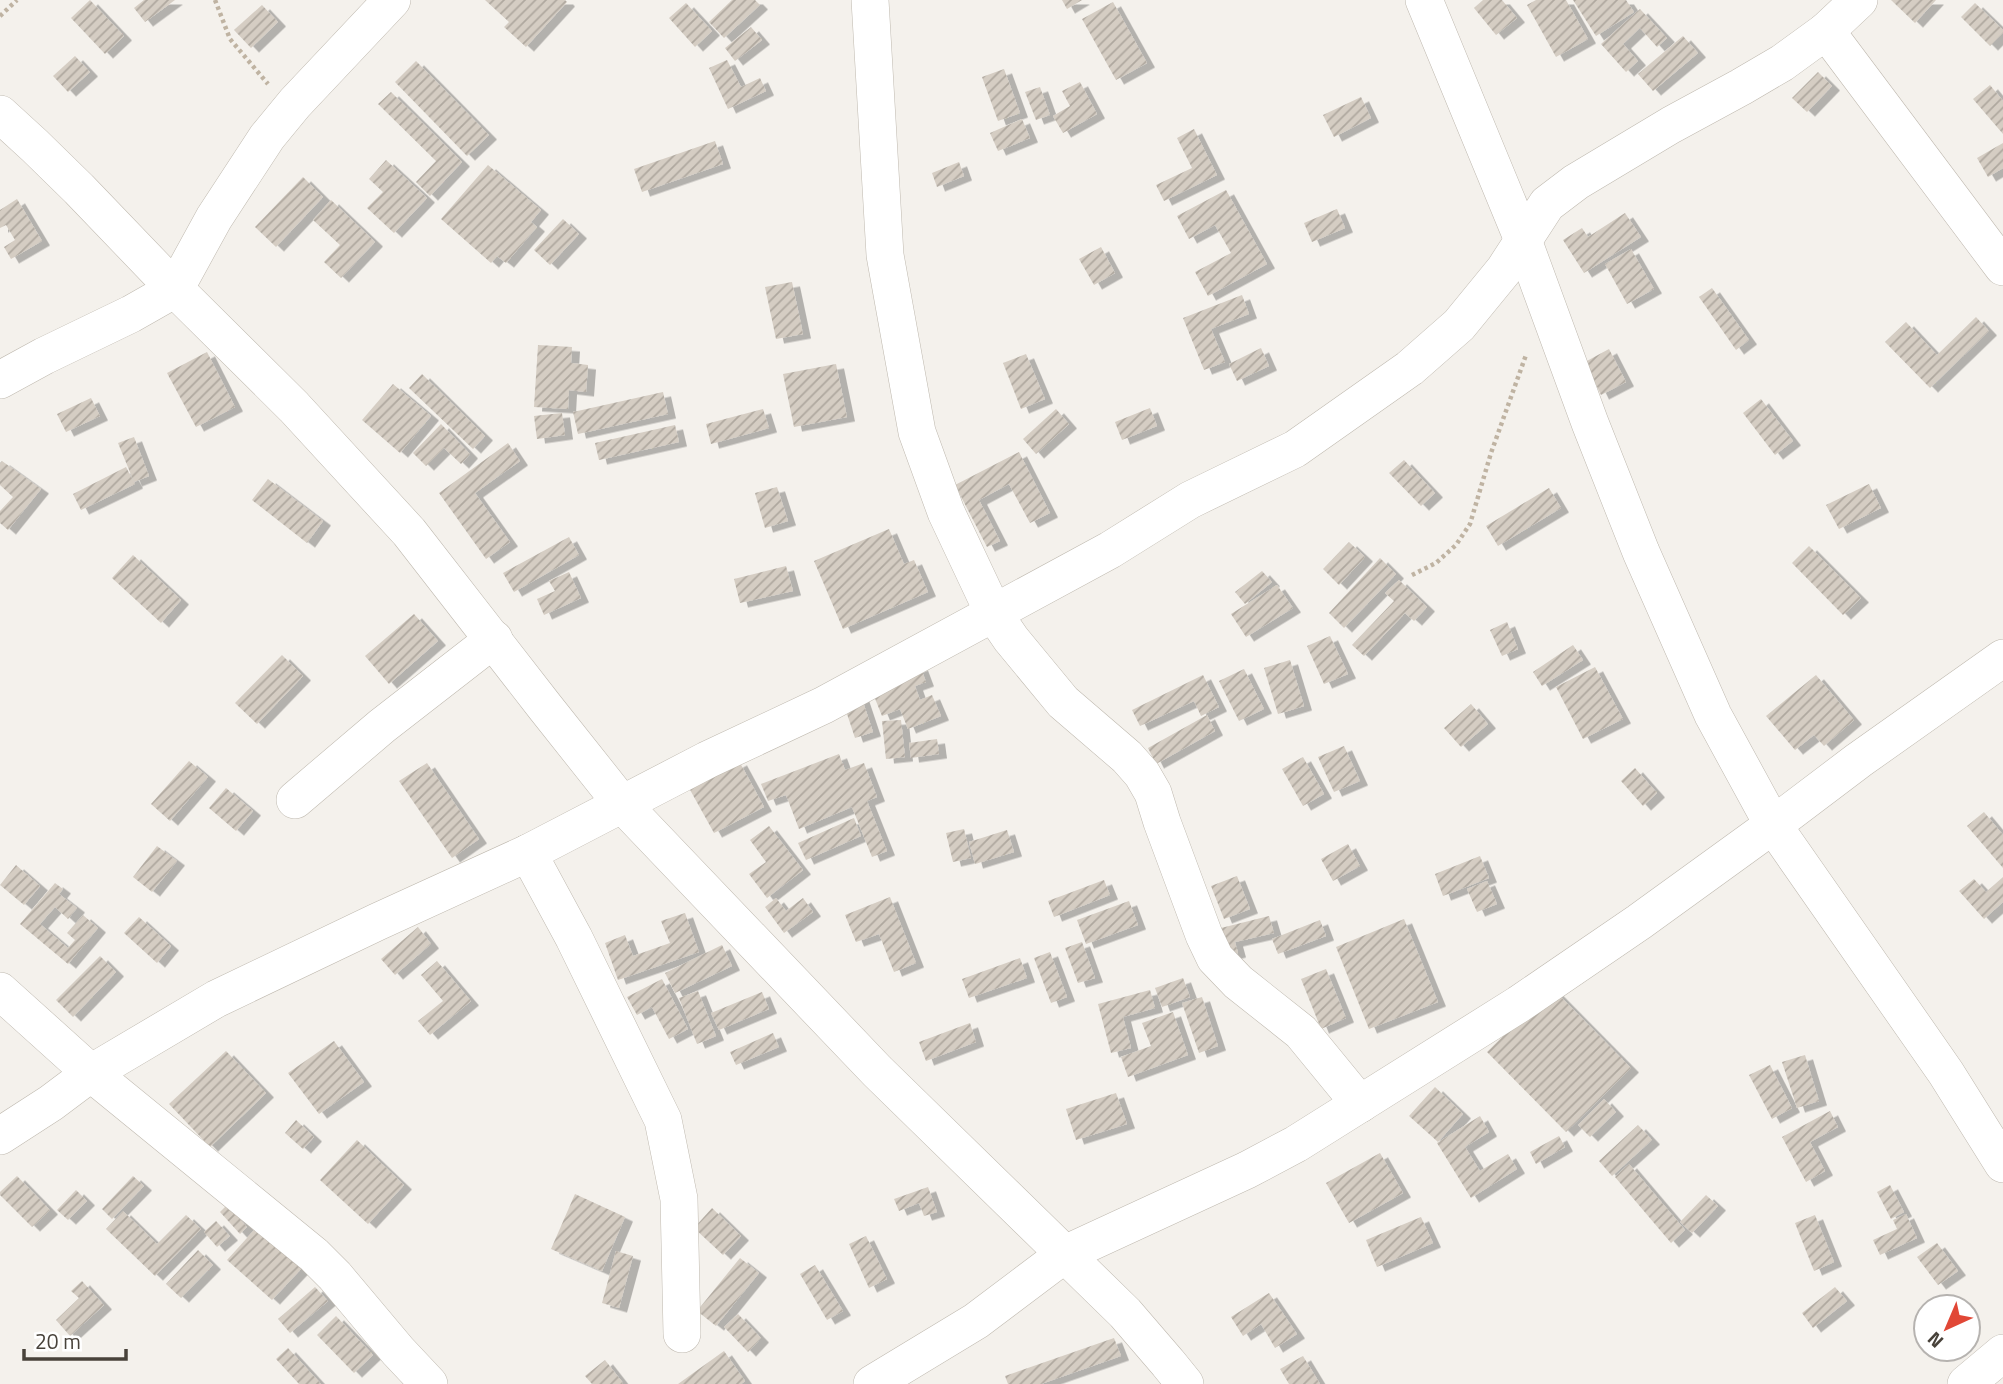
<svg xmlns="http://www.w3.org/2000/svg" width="2003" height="1384" viewBox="0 0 2003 1384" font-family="'Titillium Web',sans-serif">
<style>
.building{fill:url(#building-hatch);filter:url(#shadow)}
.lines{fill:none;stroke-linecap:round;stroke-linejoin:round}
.street-casing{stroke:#bfb9af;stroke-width:38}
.path{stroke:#bfb3a2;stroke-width:4.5;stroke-dasharray:3.5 3.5;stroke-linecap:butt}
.street{stroke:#fff;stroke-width:37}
</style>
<defs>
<pattern id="building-hatch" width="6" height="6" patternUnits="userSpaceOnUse" patternTransform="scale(1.75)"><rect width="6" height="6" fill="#d5cdc3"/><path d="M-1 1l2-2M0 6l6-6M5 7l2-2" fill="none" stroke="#afa89f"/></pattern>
<filter id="shadow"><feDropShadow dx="8" dy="4.5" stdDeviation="0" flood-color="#0004"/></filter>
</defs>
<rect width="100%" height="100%" fill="#f4f1ec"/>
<g class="building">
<path d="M90 0 124 36 105 54 71 18Z"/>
<path d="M144 0H175L145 22 134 8Z"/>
<path d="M485 0H565L567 2 526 47 504 27 509 22Z"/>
<path d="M732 0H755L760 5 724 38 709 22Z"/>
<path d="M1062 0H1082L1067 9Z"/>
<path d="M1483 0H1502L1517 18 1496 35 1474 8Z"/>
<path d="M1536 0H1566L1588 39 1556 57 1527 5Z"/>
<path d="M1573 0H1626L1634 12 1596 36Z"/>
<path d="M1891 0H1936L1915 23Z"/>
<path d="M1113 2 1147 63 1116 80 1082 19Z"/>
<path d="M686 3 712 31 695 47 669 18Z"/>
<path d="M1975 3 2003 30V33L1990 46 1961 17Z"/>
<path d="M262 5 278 22 251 48 234 30Z"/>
<path d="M1640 9 1667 38 1657 47 1640 28 1623 44 1638 61 1626 72 1601 44Z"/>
<path d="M751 27 762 40 735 61 725 48Z"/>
<path d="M1683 36 1698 53 1653 91 1638 74Z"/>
<path d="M75 56 90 72 68 92 53 76Z"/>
<path d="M727 60 741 87 760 78 766 91 728 109 709 68Z"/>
<path d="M416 61 489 135 467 156 395 82Z"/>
<path d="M1004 69 1020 113 998 121 982 77Z"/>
<path d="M1818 72 1832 86 1807 112 1792 98Z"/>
<path d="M1080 82 1097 114 1063 133 1053 116 1070 106 1062 91Z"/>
<path d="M1990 85 2003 101V134L1973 99Z"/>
<path d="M1040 87 1050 115 1036 120 1025 92Z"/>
<path d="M391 92 462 162 430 196 416 182 436 161 378 104Z"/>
<path d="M1361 97 1371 118 1334 137 1323 115Z"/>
<path d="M1022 119 1030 138 998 151 990 133Z"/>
<path d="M1194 129 1217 175 1164 201 1156 185 1192 168 1177 138Z"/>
<path d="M715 141 723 164 642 192 634 169Z"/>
<path d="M2003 143V168L1988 177 1977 158Z"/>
<path d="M386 160 427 198 394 233 367 208 383 192 369 179Z"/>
<path d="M959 162 964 176 937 187 932 173Z"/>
<path d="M488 165 541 210 531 222 537 227 506 263 497 256 491 263 441 219Z"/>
<path d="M303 177 323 197 276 247 255 227Z"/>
<path d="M1226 190 1267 264 1208 296 1195 272 1231 253 1215 225 1189 239 1177 216Z"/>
<path d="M17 199 42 241 11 259 4 247 15 240 6 225 0 228V210Z"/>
<path d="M331 200 375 242 341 278 324 262 340 245 313 220Z"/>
<path d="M1337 209 1345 228 1312 242 1304 223Z"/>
<path d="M1625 213 1641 237 1584 273 1563 240 1582 228 1588 237Z"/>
<path d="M563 219 579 234 550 265 534 250Z"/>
<path d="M1101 247 1115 273 1094 285 1079 259Z"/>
<path d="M1631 249 1654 289 1627 304 1605 264Z"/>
<path d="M792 282 803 334 776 339 765 287Z"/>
<path d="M1712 288 1749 340 1736 350 1699 297Z"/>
<path d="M1242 295 1249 314 1211 329 1225 362 1204 370 1183 318Z"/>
<path d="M1976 317 1989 331 1930 388 1885 342 1906 322 1937 355Z"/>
<path d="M538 345 572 347 571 363 588 365 586 392 569 390 568 409 534 407Z"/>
<path d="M1261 348 1269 366 1237 381 1229 364Z"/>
<path d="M1609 349 1626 382 1601 395 1585 362Z"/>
<path d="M207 352 235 407 196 427 167 373Z"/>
<path d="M1026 354 1045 399 1021 409 1003 363Z"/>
<path d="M836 364 847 417 794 427 783 374Z"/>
<path d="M422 374 485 436 473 449 409 388Z"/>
<path d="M393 384 431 416 400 453 362 420Z"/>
<path d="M663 392 668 414 578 434 573 412Z"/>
<path d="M91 398 100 416 66 432 57 414Z"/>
<path d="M1761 399 1793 441 1775 455 1743 413Z"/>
<path d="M1150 408 1157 426 1122 440 1115 422Z"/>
<path d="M763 409 769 428 711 444 706 424Z"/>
<path d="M1056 409 1069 424 1036 454 1023 439Z"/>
<path d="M562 413 565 435 537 439 534 416Z"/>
<path d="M441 424 470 454 461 464 444 448 426 466 413 453Z"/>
<path d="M675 425 679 442 599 460 595 443Z"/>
<path d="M134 437 149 476 134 482 118 443Z"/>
<path d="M508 443 520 461 475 493 510 542 486 559 439 493Z"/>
<path d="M1019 452 1050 513 1030 523 1009 484 979 500 1000 541 987 547 955 485Z"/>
<path d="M1404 460 1435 493 1421 506 1389 473Z"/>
<path d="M2 461 41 489 8 530 0 523V511L13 497 0 485V463Z"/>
<path d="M126 467 135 484 81 510 73 494Z"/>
<path d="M268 479 323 521 307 543 252 500Z"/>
<path d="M1869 484 1881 508 1839 529 1826 505Z"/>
<path d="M777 487 788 521 765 528 755 493Z"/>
<path d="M1549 488 1561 508 1498 546 1486 526Z"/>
<path d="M889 529 904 564 914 560 928 592 843 629 814 561Z"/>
<path d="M569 537 579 555 514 592 503 573Z"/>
<path d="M1349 542 1365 557 1339 585 1323 569Z"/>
<path d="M1809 546 1861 598 1843 615 1792 563Z"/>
<path d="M133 555 181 600 161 623 112 578Z"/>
<path d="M1380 558 1396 574 1344 628 1329 613Z"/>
<path d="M786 566 793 591 740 603 734 579Z"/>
<path d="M1262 571 1272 582 1245 604 1235 592Z"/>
<path d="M569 572 581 598 544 615 537 599 555 591 549 581Z"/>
<path d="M1399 580 1427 607 1414 621 1405 613 1364 656 1352 645 1394 601 1385 593Z"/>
<path d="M1277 585 1293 608 1246 637 1231 614Z"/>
<path d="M414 614 438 641 389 684 365 656Z"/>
<path d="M1507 622 1518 649 1502 656 1490 630Z"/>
<path d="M1330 636 1348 674 1324 684 1307 646Z"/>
<path d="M1573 645 1583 660 1542 686 1533 672Z"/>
<path d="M282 655 303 676 257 724 235 703Z"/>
<path d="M1290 660 1304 706 1278 714 1264 668Z"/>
<path d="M920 666 926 682 915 686 920 700 932 695 941 716 908 729 900 709 882 716 870 686Z"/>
<path d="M1595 667 1623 719 1583 739 1556 687Z"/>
<path d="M1244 669 1264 709 1239 721 1219 681Z"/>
<path d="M1203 675 1219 707 1201 716 1194 701 1140 726 1132 710Z"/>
<path d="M1816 675 1854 720 1824 746 1814 735 1795 750 1766 716Z"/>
<path d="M860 693 873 732 855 738 842 699Z"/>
<path d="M1471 704 1488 724 1461 747 1444 728Z"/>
<path d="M1207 715 1215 731 1156 764 1148 748Z"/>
<path d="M901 720 905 757 886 759 882 721Z"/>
<path d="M937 739 939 754 911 758 909 743Z"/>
<path d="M1344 746 1360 781 1334 792 1318 757Z"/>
<path d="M839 754 845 770 864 763 877 797 867 801 887 851 872 857 852 807 799 829 786 795 768 801 761 784Z"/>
<path d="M1303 757 1324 794 1303 806 1282 769Z"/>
<path d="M189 761 208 777 170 821 151 804Z"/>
<path d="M739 761 764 807 714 833 689 788Z"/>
<path d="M427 763 479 839 452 858 399 781Z"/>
<path d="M1635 768 1657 793 1643 806 1621 781Z"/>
<path d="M226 788 253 811 236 831 209 808Z"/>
<path d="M1984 812 2003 835V868L1967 826Z"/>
<path d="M854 818 861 836 806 860 798 843Z"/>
<path d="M769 826 803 870 767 898 749 874 766 862 750 840Z"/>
<path d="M964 829 971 858 953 862 946 833Z"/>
<path d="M1007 830 1014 852 975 864 969 842Z"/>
<path d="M1348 844 1360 866 1333 881 1321 859Z"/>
<path d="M157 846 177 861 152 892 133 877Z"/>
<path d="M1480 856 1489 878 1443 896 1435 874Z"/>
<path d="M16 865 40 886 24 905 0 885Z"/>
<path d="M1237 876 1250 909 1224 919 1211 886Z"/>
<path d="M2003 877V902L1984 919 1959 891 1974 879 1986 892Z"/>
<path d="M1104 880 1110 895 1054 917 1048 901Z"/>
<path d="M1487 881 1497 904 1477 912 1467 889Z"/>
<path d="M55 883 63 889 59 894 77 908 68 919 55 907 40 924 68 948 75 940 67 933 83 915 98 928 68 964 20 924Z"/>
<path d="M890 897 916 963 894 972 879 934 856 942 845 915Z"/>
<path d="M776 898 786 911 803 898 813 912 784 933 765 907Z"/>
<path d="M1129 901 1138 925 1086 944 1077 920Z"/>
<path d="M685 913 699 952 618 980 605 943 625 935 633 956 670 943 661 921Z"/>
<path d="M1269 916 1274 933 1235 942 1238 953 1224 957 1217 929Z"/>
<path d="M139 917 171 946 157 963 124 933Z"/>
<path d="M1404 919 1438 1002 1369 1029 1336 947Z"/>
<path d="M1320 920 1326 936 1278 954 1272 939Z"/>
<path d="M418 927 431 944 395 975 381 959Z"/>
<path d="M1082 942 1095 978 1078 983 1065 948Z"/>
<path d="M722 945 732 966 675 993 665 973Z"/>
<path d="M1050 952 1067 997 1051 1003 1034 958Z"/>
<path d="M100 956 116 972 73 1017 56 1000Z"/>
<path d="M1020 958 1027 978 969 998 962 979Z"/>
<path d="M437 961 471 1001 430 1035 418 1021 443 1001 421 975Z"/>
<path d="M1326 969 1346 1018 1321 1029 1301 979Z"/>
<path d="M1183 978 1190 997 1162 1007 1155 988Z"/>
<path d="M662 979 688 1029 669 1039 652 1007 637 1015 627 997Z"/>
<path d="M1552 988 1631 1068 1566 1132 1487 1052Z"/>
<path d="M1150 990 1155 1008 1123 1017 1131 1048 1111 1053 1098 1004Z"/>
<path d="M698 991 716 1036 697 1044 679 998Z"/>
<path d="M762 992 769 1009 719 1030 711 1013Z"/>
<path d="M1202 997 1218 1046 1199 1053 1182 1003Z"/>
<path d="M1173 1012 1188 1055 1128 1077 1121 1057 1151 1046 1142 1023Z"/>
<path d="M970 1023 976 1042 926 1061 919 1042Z"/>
<path d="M773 1033 779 1047 736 1065 730 1052Z"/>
<path d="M334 1041 364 1082 319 1114 288 1073Z"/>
<path d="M226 1051 266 1093 210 1147 169 1104Z"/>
<path d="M1805 1055 1819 1101 1797 1108 1782 1062Z"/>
<path d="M1770 1065 1792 1108 1772 1119 1749 1075Z"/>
<path d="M1435 1087 1463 1114 1438 1142 1409 1116Z"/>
<path d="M1116 1093 1127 1124 1076 1140 1066 1109Z"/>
<path d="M1604 1099 1616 1112 1590 1137 1578 1125Z"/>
<path d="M1830 1111 1838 1127 1810 1142 1825 1171 1806 1182 1782 1137Z"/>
<path d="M1480 1116 1489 1132 1465 1147 1480 1171 1508 1154 1517 1169 1471 1198 1437 1143Z"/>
<path d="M296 1120 314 1137 303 1149 285 1133Z"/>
<path d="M1638 1125 1652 1140 1612 1176 1599 1161Z"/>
<path d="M1559 1136 1565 1147 1536 1164 1530 1152Z"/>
<path d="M357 1140 404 1185 368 1224 320 1180Z"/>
<path d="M1380 1153 1403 1193 1349 1223 1326 1183Z"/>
<path d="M1629 1164 1685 1230 1671 1243 1615 1177Z"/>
<path d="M17 1176 50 1210 32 1227 0 1195V1192Z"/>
<path d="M133 1176 144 1186 112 1219 102 1209Z"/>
<path d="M1890 1185 1904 1212 1891 1219 1877 1192Z"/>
<path d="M928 1187 937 1212 924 1216 919 1203 899 1211 894 1199Z"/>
<path d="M76 1190 87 1201 68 1220 57 1210Z"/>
<path d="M575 1194 625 1217 602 1271 551 1249Z"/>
<path d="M1706 1195 1718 1206 1692 1233 1680 1222Z"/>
<path d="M227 1205 247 1227 240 1234 220 1212Z"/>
<path d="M712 1208 741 1236 723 1255 694 1228Z"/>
<path d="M123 1211 157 1244 186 1215 201 1229 155 1276 106 1229Z"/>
<path d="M1906 1214 1917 1238 1880 1255 1873 1240 1897 1229 1893 1220Z"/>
<path d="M1815 1215 1834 1262 1814 1271 1795 1223Z"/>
<path d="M1421 1217 1433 1243 1377 1267 1366 1240Z"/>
<path d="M216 1221 230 1236 217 1247 204 1232Z"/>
<path d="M256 1228 301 1269 272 1300 227 1260Z"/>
<path d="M866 1236 887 1279 869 1288 849 1244Z"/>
<path d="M1937 1243 1958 1271 1938 1285 1917 1257Z"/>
<path d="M198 1250 213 1265 181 1298 166 1284Z"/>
<path d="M616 1251 633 1256 619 1308 602 1303Z"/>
<path d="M740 1258 759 1273 716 1326 697 1311Z"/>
<path d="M815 1265 843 1311 827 1320 800 1274Z"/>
<path d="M82 1281 104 1305 70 1336 56 1320 79 1298 71 1291Z"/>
<path d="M315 1287 328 1301 290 1333 278 1319Z"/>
<path d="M1835 1287 1847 1301 1813 1328 1802 1313Z"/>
<path d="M1269 1293 1297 1334 1275 1348 1261 1324 1243 1336 1231 1317Z"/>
<path d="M738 1314 761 1338 748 1352 724 1327Z"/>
<path d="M336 1316 373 1355 354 1373 317 1335Z"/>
<path d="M1114 1338 1121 1356 1041 1384H1008L1005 1376Z"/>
<path d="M288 1348 321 1384H299L276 1359Z"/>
<path d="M724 1351 745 1381 741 1384H678Z"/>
<path d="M1303 1356 1320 1384H1289L1280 1369Z"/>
<path d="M605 1360 623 1383 622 1384H592L585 1376Z"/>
</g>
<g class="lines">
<g class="street-casing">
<g id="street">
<path d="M870 0 885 255 917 432 946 512 994 614 1011 639 1063 702 1127 757 1142 774 1153 793 1162 822 1204 935 1215 958 1238 982 1301 1032 1360 1104"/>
<path d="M1424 0 1523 240 1590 423 1641 552 1713 715 1773 825 1946 1073 2003 1164"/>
<path d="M1826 31 2003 267"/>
<path d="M0 114 35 146 79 189 175 289 294 407 409 532 545 707 622 804 877 1071 1125 1313 1168 1363 1185 1384"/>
<path d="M0 380 44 356 131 314 175 289 214 218 267 137 295 103 392 0"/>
<path d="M295 800 382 726 494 639"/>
<path d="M528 853 574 938 663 1120 679 1199 682 1334"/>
<path d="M0 991 91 1073 314 1255 335 1276 398 1351 429 1384"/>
<path d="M0 1136 51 1103 91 1073 216 999 377 922 528 853 707 760 824 705 1110 550 1190 500 1295 449 1410 368 1459 325 1504 270 1547 204 1576 182 1671 125 1741 87 1782 63 1826 31 1859 0"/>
<path d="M872 1384 976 1321 1065 1254 1247 1170 1296 1144 1519 1004 1639 922 1773 825 1859 760 2003 658"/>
<path d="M1966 1384 2003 1353"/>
</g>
</g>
<g class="path">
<path d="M215 0 230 39 268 84"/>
<path d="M0 16 17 0"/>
<path d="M1412 575 1436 563 1456 545 1470 524 1491 453 1526 355"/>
</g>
<use href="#street" class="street"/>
</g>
<g transform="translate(1947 1328) rotate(224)"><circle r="33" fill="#ffffff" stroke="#b6b3b0" stroke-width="2"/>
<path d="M0-5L12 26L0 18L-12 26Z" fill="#e14736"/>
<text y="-10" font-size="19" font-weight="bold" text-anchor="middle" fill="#48423a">N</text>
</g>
<path d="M24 1349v10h102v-10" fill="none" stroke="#48423a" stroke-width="3.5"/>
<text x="35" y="1349" font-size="21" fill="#48423a" stroke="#ffffff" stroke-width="5" paint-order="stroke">20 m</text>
</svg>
